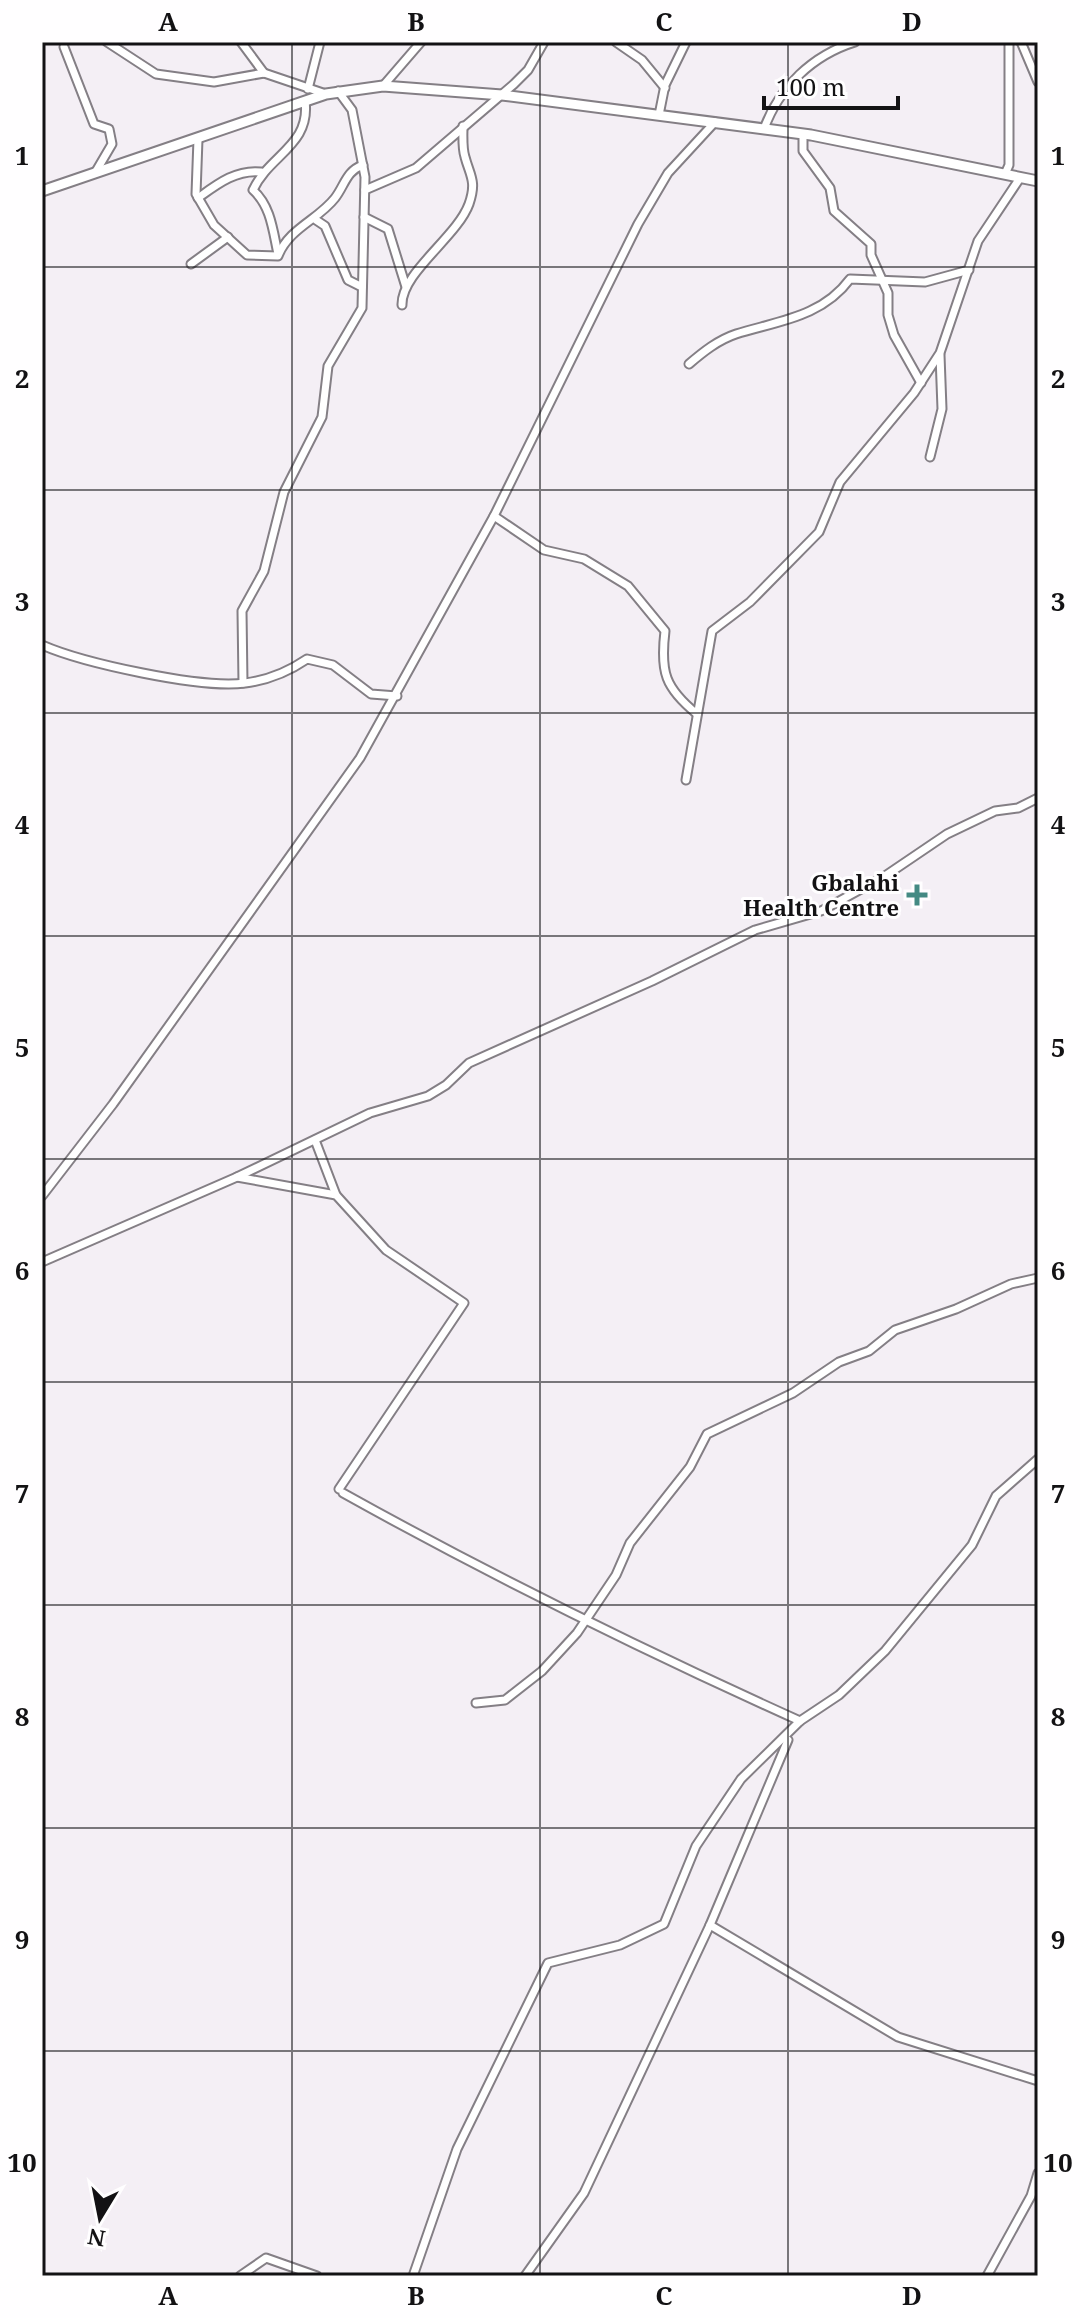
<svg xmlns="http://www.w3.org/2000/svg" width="1080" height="2318" viewBox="0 0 1080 2318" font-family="'Noto Serif',serif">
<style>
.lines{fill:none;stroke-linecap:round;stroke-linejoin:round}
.minor-casing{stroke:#847f85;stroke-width:11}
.tertiary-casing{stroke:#847f85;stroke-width:13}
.minor{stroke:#fff;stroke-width:7}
.tertiary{stroke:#fff;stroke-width:9}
.grid{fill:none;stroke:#131214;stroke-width:2;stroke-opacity:0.55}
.poi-dot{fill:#448a83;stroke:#fffeff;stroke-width:3}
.labels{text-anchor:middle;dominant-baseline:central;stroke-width:6;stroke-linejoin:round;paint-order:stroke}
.poi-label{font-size:22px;font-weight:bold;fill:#131214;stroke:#fffeff;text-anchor:end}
.neatline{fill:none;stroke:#131214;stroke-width:3}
.grid-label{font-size:26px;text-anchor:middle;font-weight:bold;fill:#131214}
</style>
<rect width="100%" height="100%" fill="#f4eff5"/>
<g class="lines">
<g class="minor-casing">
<g id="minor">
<path d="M107 42 156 74 214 82 264 73 326 94"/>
<path d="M241 42 264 73"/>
<path d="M616 42 642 60 665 88"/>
<path d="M1021 42 1038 82"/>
<path d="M64 47 94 124 109 129 112 144 95 173"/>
<path d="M383 86 421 42"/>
<path d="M308 89 320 42"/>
<path d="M659 115 665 85 686 42"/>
<path d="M764 129C779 87 813 55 855 42"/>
<path d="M803 134V151L830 188 834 211 871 244V255L888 293V315L894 335 921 383"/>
<path d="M198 139 196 194 214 225 247 255 278 256C289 228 318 220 335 198 345 185 346 171 363 165"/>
<path d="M1005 174 1009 165V42"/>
<path d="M365 190 416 168 514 84 528 70 544 42"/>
<path d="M198 198C216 185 236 169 261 172"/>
<path d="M364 217 388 229 406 287"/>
<path d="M316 220 325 226 348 280 362 287"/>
<path d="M278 254C273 231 271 206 253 190 269 155 311 145 305 101"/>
<path d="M191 264 228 237"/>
<path d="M402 305C401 273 457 237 469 204 477 181 470 176 465 157 462 148 463 135 463 126"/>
<path d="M689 364C703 352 718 340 736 334 778 321 822 317 850 279L925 282 969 270"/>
<path d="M930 457 942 409 940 355"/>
<path d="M494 516 544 550 584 559 628 586 665 631C660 672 665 688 697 714"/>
<path d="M42 645C83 663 201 689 245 683 269 680 288 672 307 659L333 665 371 694 397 696"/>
<path d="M243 683 242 611 264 571 284 492 322 417 328 366 362 308 365 177 352 110 338 91"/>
<path d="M686 780 712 631 750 602 819 532 840 482 914 393 940 353 978 241 1020 178"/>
<path d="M315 1140 336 1195"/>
<path d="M237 1177 336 1195 386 1250 464 1303 339 1489"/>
<path d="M42 1196 113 1104 360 758 494 516 638 224 668 173 715 122"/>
<path d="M42 1262 237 1177 370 1113 428 1096 446 1085 469 1063 652 981 755 930 821 911 885 876 947 834 995 811 1018 808 1038 798"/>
<path d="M343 1493C492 1576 645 1651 800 1721"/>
<path d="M476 1703 505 1700 542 1671 577 1633 616 1575 630 1543 690 1467 707 1434 793 1393 839 1362 869 1351 895 1330 956 1309 1011 1284 1038 1278"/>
<path d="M710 1925 898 2037 1038 2081"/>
<path d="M240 2276 266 2258 317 2276"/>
<path d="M413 2276 457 2149 548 1963 620 1945 664 1924 696 1846 741 1779 800 1721 839 1695 885 1651 972 1545 996 1496 1038 1459"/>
<path d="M525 2276 584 2193 710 1925 788 1740"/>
<path d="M987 2276 1031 2196 1038 2173"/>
</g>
</g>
<g class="tertiary-casing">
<path id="tertiary" d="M42 191 326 94 383 86 502 95 811 135 1038 181"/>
</g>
<use href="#minor" class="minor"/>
<use href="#tertiary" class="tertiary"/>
</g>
<path class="grid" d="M292 42V2276M540 42V2276M788 42V2276M42 267H1038M42 490H1038M42 713H1038M42 936H1038M42 1159H1038M42 1382H1038M42 1605H1038M42 1828H1038M42 2051H1038"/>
<path class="poi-dot" d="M913 883h8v8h8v8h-8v8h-8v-8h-8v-8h8z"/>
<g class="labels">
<g class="poi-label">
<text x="899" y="882">Gbalahi<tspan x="899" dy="25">Health Centre</tspan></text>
</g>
</g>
<rect width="1080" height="2318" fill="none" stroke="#fffeff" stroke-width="88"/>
<g transform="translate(100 2218) rotate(190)" stroke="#fffeff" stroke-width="6" paint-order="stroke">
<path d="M0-6L14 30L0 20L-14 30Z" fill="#131214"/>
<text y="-12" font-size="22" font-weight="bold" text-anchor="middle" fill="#131214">N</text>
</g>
<path d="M764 96v12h134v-12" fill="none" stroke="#131214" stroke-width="4"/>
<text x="776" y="96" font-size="24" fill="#131214" stroke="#fffeff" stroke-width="6" paint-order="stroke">100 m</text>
<rect x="44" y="44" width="992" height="2230" class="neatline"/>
<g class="grid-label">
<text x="168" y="31">A</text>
<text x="416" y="31">B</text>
<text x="664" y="31">C</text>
<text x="912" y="31">D</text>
<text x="22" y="165">1</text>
<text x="1058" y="165">1</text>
<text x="22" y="388">2</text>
<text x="1058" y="388">2</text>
<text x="22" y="611">3</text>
<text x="1058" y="611">3</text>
<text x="22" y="834">4</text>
<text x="1058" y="834">4</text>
<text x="22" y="1057">5</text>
<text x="1058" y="1057">5</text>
<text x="22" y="1280">6</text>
<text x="1058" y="1280">6</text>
<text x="22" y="1503">7</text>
<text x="1058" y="1503">7</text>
<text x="22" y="1726">8</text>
<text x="1058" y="1726">8</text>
<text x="22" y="1949">9</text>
<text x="1058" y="1949">9</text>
<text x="22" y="2172">10</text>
<text x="1058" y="2172">10</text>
<text x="168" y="2305">A</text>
<text x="416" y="2305">B</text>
<text x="664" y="2305">C</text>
<text x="912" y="2305">D</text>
</g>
</svg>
